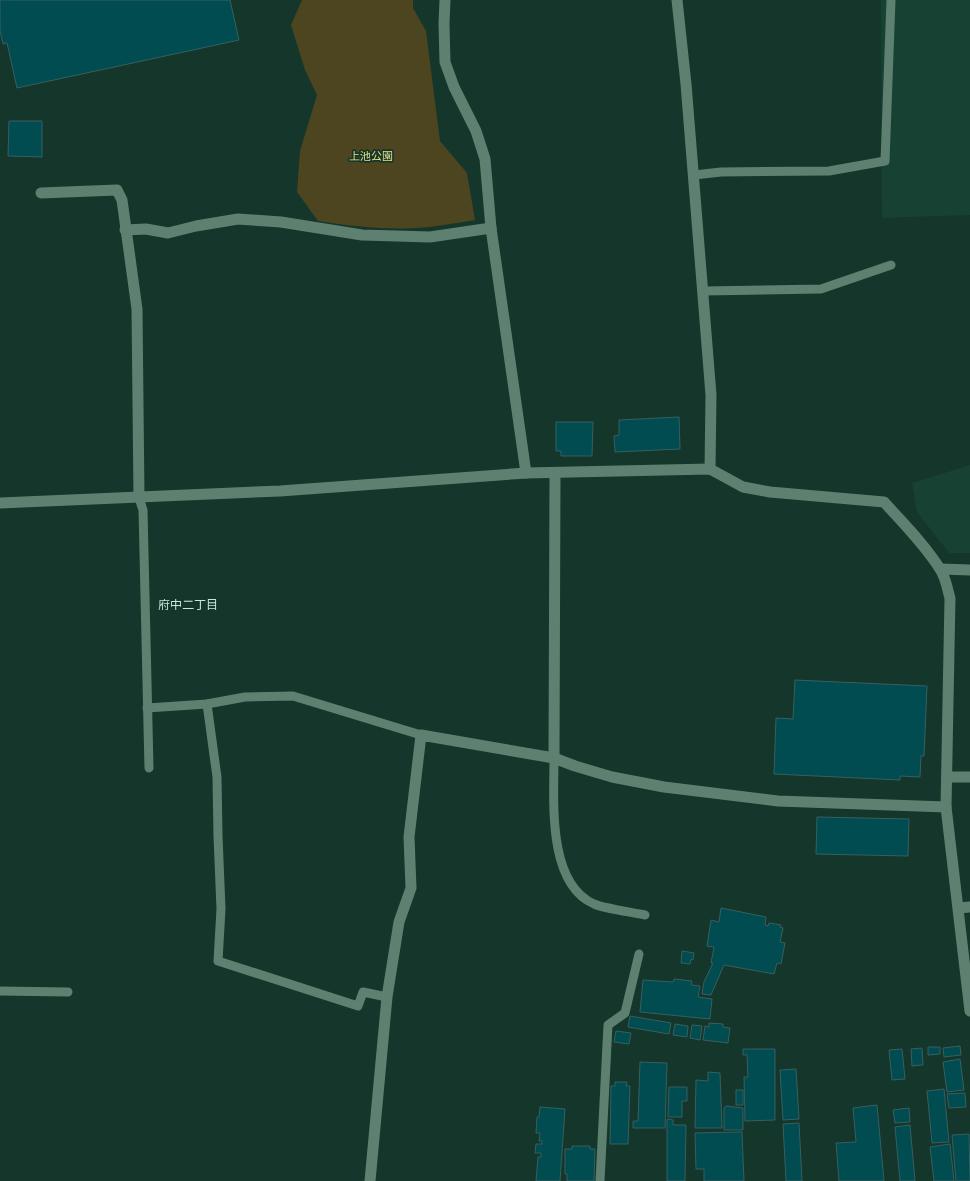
<svg xmlns="http://www.w3.org/2000/svg" width="970" height="1181" viewBox="0 0 970 1181" font-family="'Varela Round','Noto Sans JP',sans-serif">
<style>
.built{fill:#174132}
.green{fill:#4c4520}
.building{fill:#004c50;stroke:#375f61}
.lines{fill:none;stroke-linecap:round;stroke-linejoin:round}
.service{stroke:#5d8071;stroke-width:9}
.minor{stroke:#5d8071;stroke-width:11}
.labels{text-anchor:middle;dominant-baseline:central;stroke-width:3.5;stroke-linejoin:round;paint-order:stroke}
.park-label{font-size:11px;fill:#eddf86;stroke:#15362a}
.neighbourhood-label{font-size:12px;fill:#c3e8d8;stroke:#15362a}
</style>
<rect width="100%" height="100%" fill="#15362a"/>
<g class="built">
<path d="M881 0H970V215L882 218Z"/>
<path d="M970 465V553H949L917 512 912 483Z"/>
</g>
<path class="green" d="M302 0H413V8L426 31 440 141 467 173 475 220C456 223 436 227 417 228 383 230 351 226 318 221L297 192 300 151 317 95 305 70 291 25Z"/>
<g class="building">
<path d="M0 0H230L239 40 17 88 7 43 3 44 0 30Z"/>
<path d="M9 121H42V157L8 156Z"/>
<path d="M679 417 680 449 615 452 614 436 619 435V420Z"/>
<path d="M556 422H593L592 456H561V451H556Z"/>
<path d="M795 680 927 686 924 756H921L920 777 900 776V780L774 774 776 718 793 719Z"/>
<path d="M817 817 909 819 908 856 816 854Z"/>
<path d="M721 908 766 917 765 925 768 926 769 923 781 925 780 927 783 928 780 942 785 943 781 964 777 963 774 974 724 965 711 995 702 994 704 982 713 963H711L714 947 707 946 711 920 719 922Z"/>
<path d="M682 951 694 953 693 960 691 959 690 964 681 963Z"/>
<path d="M674 979 692 981 691 985 700 986 698 997 712 999 710 1019 640 1012 643 980 673 982Z"/>
<path d="M630 1016 671 1023 669 1034 628 1027Z"/>
<path d="M709 1023 723 1024V1027L730 1028 728 1043 703 1040 705 1026 709 1027Z"/>
<path d="M675 1024 688 1026 687 1037 673 1035Z"/>
<path d="M692 1025 702 1026 700 1040 690 1038Z"/>
<path d="M616 1031 631 1033 629 1044 614 1042Z"/>
<path d="M960 1046 961 1055 944 1057 943 1048Z"/>
<path d="M928 1047H940V1054L928 1055Z"/>
<path d="M922 1048 923 1065 912 1066 911 1049Z"/>
<path d="M743 1049H775V1120L745 1121 744 1077H748L747 1055H743Z"/>
<path d="M902 1049 905 1079 892 1080 889 1050Z"/>
<path d="M960 1059 964 1090 947 1092 943 1062Z"/>
<path d="M640 1062 667 1063 665 1128H633V1121H638Z"/>
<path d="M796 1069 799 1119 783 1120 780 1070Z"/>
<path d="M708 1072 720 1073 722 1128H695L696 1080 708 1081Z"/>
<path d="M615 1082H627L626 1086H630L628 1144H610L611 1086H615Z"/>
<path d="M669 1087H687V1101H682V1117H668Z"/>
<path d="M944 1089 949 1142 932 1143 927 1091Z"/>
<rect x="736" y="1090" width="7" height="15"/>
<path d="M965 1093 966 1107 949 1108 947 1094Z"/>
<path d="M877 1105 884 1181H839L836 1143 856 1142 853 1108Z"/>
<path d="M726 1106 743 1108V1130H724V1108Z"/>
<path d="M540 1107 565 1109 560 1181H536L538 1157H541V1153H535L536 1144H542V1141H539L540 1133H536L537 1117H539Z"/>
<path d="M909 1108 910 1122 895 1123 893 1110Z"/>
<path d="M667 1119 673 1120V1125H686L685 1181H667Z"/>
<path d="M799 1123 802 1181H786L783 1124Z"/>
<path d="M910 1125 915 1181H900L895 1127Z"/>
<path d="M742 1132 744 1181H704V1169H696L695 1133Z"/>
<path d="M969 1134 970 1181H956L952 1135Z"/>
<path d="M950 1144 954 1181H934L930 1147Z"/>
<path d="M572 1146H590V1149H595L594 1181H567V1174H565V1149H572Z"/>
</g>
<g class="lines">
<g class="service">
<path d="M694 175 721 172 829 171 885 161 891 0"/>
<path d="M704 291 821 289 891 265"/>
<path d="M139 498 143 510 149 768"/>
<path d="M207 704 217 777 218 836 221 909 218 961 358 1006 363 992 387 997"/>
<path d="M147 708 207 704 245 697 293 696 421 735"/>
<path d="M554 758C554 801 547 883 594 904 606 909 631 912 645 915"/>
<path d="M0 991 68 992"/>
<path d="M600 1181 608 1025 625 1013 639 954"/>
</g>
<g class="minor">
<path d="M445 0 444 24 445 62 454 87 476 131 485 159 491 228 526 473"/>
<path d="M677 0 686 84 711 395 710 469"/>
<path d="M41 193 117 190 122 200 137 309 139 498"/>
<path d="M125 230 146 229 168 233 196 226 238 219 281 222 362 235 430 237 491 228"/>
<path d="M0 503 280 491 526 473 710 469 743 487 770 492 884 502C903 523 925 545 940 569 946 578 947 588 950 598L946 807 970 1011"/>
<path d="M940 569 970 570"/>
<path d="M554 758 555 474"/>
<path d="M947 777H970"/>
<path d="M959 908 970 907"/>
<path d="M370 1181 387 997 399 922 411 888 409 837 421 735 554 758 575 766 612 777 664 787 778 801 946 807"/>
</g>
</g>
<g class="labels">
<g class="park-label">
<text x="371" y="156">上池公園</text>
</g>
<g class="neighbourhood-label">
<text x="188" y="605">府中二丁目</text>
</g>
</g>
</svg>
